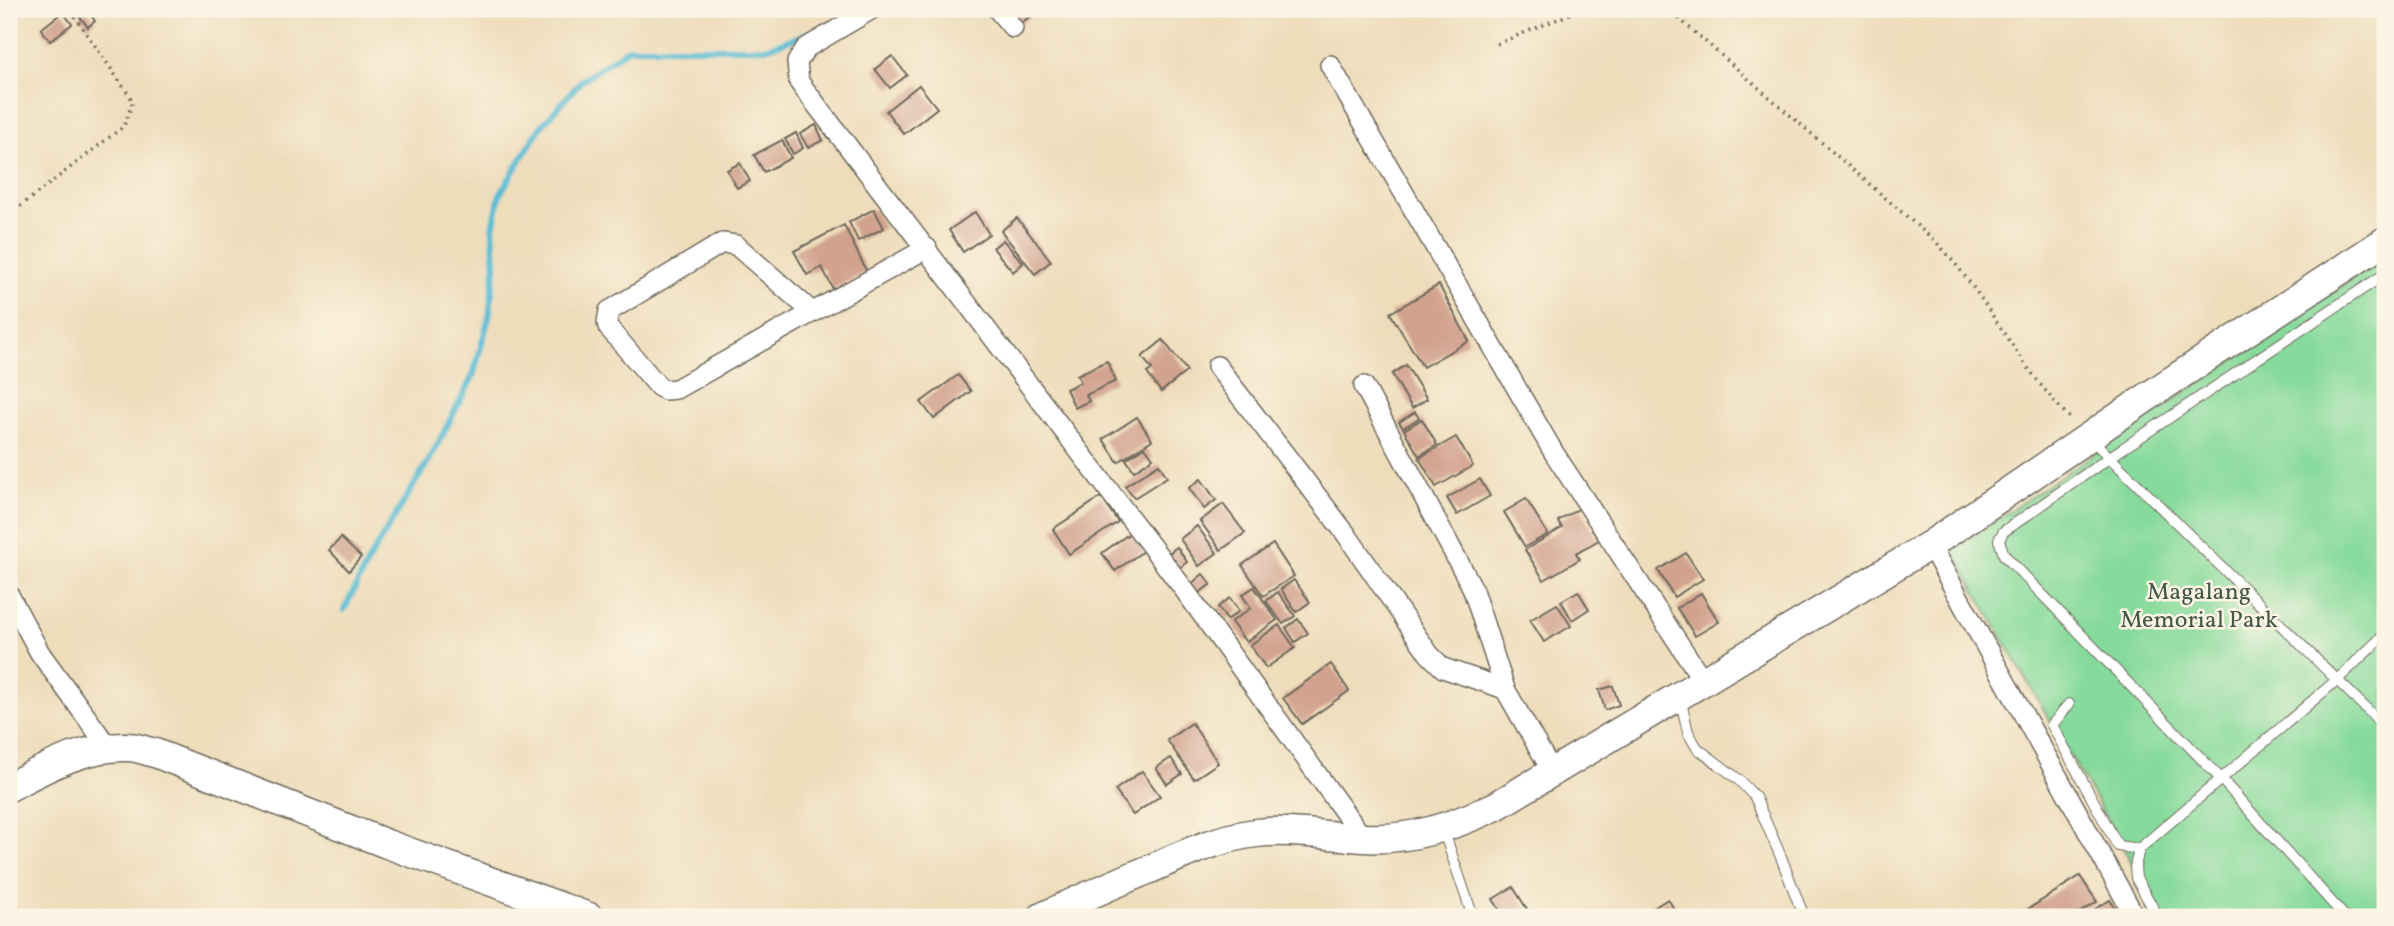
<svg xmlns="http://www.w3.org/2000/svg" width="2394" height="926" viewBox="0 0 2394 926" font-family="Vollkorn,serif">
<style>
.green{fill:#86da9b;stroke:#588263;stroke-width:2}
.lines{fill:none;stroke-linecap:round;stroke-linejoin:round}
.stream{stroke:#55bbd3;stroke-width:6}
.building{fill:#d1a28e}
.lane-casing{stroke:#6f695d;stroke-width:12}
.street-casing{stroke:#6f695d;stroke-width:22}
.secondary-casing{stroke:#6f695d;stroke-width:31}
.path{stroke:#6f695d;stroke-width:3.5;stroke-dasharray:2 5;stroke-linecap:butt}
.lane{stroke:#fff;stroke-width:10}
.street{stroke:#fff;stroke-width:19}
.secondary{stroke:#fff;stroke-width:28}
.labels{text-anchor:middle;dominant-baseline:central;stroke-width:5;stroke-linejoin:round;paint-order:stroke}
.park-label{font-size:24px;fill:#425747;stroke:#fcf5e5}
</style>
<rect width="100%" height="100%" fill="#fcf5e5"/>
<filter id="ink" filterUnits="userSpaceOnUse"><feTurbulence type="fractalNoise" baseFrequency=".0143" numOctaves="2"/><feDisplacementMap in="SourceGraphic" scale="14" xChannelSelector="R" yChannelSelector="G"/><feConvolveMatrix kernelMatrix="1 2 1 2 8 2 1 2 1" color-interpolation-filters="sRGB"/></filter>
<filter id="wash" filterUnits="userSpaceOnUse"><feTurbulence type="fractalNoise" baseFrequency=".00686" numOctaves="4" result="noise"/><feDisplacementMap in="SourceGraphic" scale="28" xChannelSelector="R" yChannelSelector="G"/><feGaussianBlur stdDeviation="1.57" result="paint"/><feColorMatrix in="noise" values="0 0 0 0 0 0 0 0 0 0 0 0 0 0 0 0 0 1.4 0 .05"/><feComposite in="paint" operator="in"/></filter>
<g filter="url(#wash)">
<rect width="100%" height="100%" fill="#edb"/>
<path class="green" d="M2385 257V917H2163L1952 550Z"/>
<g class="lines">
<path class="stream" d="M344 610 371 556 431 457 473 376 489 317 495 269 493 228 500 194 540 128 581 81 629 48H766L818 30"/>
</g>
<g id="blocks">
<g class="building">
<path d="M1011 9H1030L1034 14 1021 23Z"/>
<path d="M87 10 95 21 88 27 79 16Z"/>
<path d="M63 12 72 24 50 41 41 29Z"/>
<path d="M892 56 907 75 890 88 875 69Z"/>
<path d="M919 85 937 108 904 134 886 111Z"/>
<path d="M816 125 823 140 808 148 800 134Z"/>
<path d="M796 133 803 148 793 154 785 139Z"/>
<path d="M782 140 791 158 764 172 754 155Z"/>
<path d="M740 163 750 181 737 188 727 170Z"/>
<path d="M874 209 884 228 858 241 849 222Z"/>
<path d="M975 212 989 234 963 252 949 230Z"/>
<path d="M1017 218 1051 261 1035 274 1001 231Z"/>
<path d="M844 225 867 272 833 289 822 267 807 275 794 251Z"/>
<path d="M1003 240 1023 263 1013 272 993 248Z"/>
<path d="M1439 285 1469 341 1423 367 1390 313Z"/>
<path d="M1163 340 1187 371 1161 392 1147 373 1152 369 1142 357Z"/>
<path d="M1107 361 1116 381 1086 395 1089 401 1075 408 1066 389 1081 382 1077 375Z"/>
<path d="M1406 365 1427 399 1412 408 1392 374Z"/>
<path d="M958 375 971 391 934 419 921 402Z"/>
<path d="M1415 412 1419 418 1403 428 1399 422Z"/>
<path d="M1137 417 1152 440 1118 462 1103 439Z"/>
<path d="M1422 419 1437 445 1419 456 1404 430Z"/>
<path d="M1456 437 1473 466 1436 487 1419 458Z"/>
<path d="M1145 447 1153 458 1134 471 1126 459Z"/>
<path d="M1159 464 1167 477 1134 498 1125 486Z"/>
<path d="M1201 479 1216 500 1204 509 1189 488Z"/>
<path d="M1480 479 1490 496 1457 515 1447 498Z"/>
<path d="M1101 497 1118 522 1069 554 1053 529Z"/>
<path d="M1526 499 1548 534 1525 547 1504 512Z"/>
<path d="M1223 504 1245 533 1221 550 1200 521Z"/>
<path d="M1580 508 1599 540 1576 553 1580 559 1544 580 1525 550 1562 528 1558 521Z"/>
<path d="M1197 526 1217 553 1199 566 1180 539Z"/>
<path d="M1133 531 1146 549 1115 571 1102 553Z"/>
<path d="M341 538 361 557 349 571 329 550Z"/>
<path d="M1273 544 1294 576 1263 596 1242 565Z"/>
<path d="M1177 547 1187 562 1180 568 1169 553Z"/>
<path d="M1686 553 1703 579 1674 597 1658 570Z"/>
<path d="M1203 574 1211 584 1198 594 1190 585Z"/>
<path d="M1294 580 1310 602 1296 612 1281 589Z"/>
<path d="M1254 587 1277 620 1246 642 1231 622 1251 608 1242 595Z"/>
<path d="M1578 591 1589 609 1572 620 1561 601Z"/>
<path d="M1278 592 1295 616 1283 624 1266 601Z"/>
<path d="M1701 593 1719 622 1695 636 1677 608Z"/>
<path d="M1230 598 1239 611 1227 620 1218 607Z"/>
<path d="M1557 604 1571 626 1544 642 1530 620Z"/>
<path d="M1298 619 1308 633 1295 642 1286 628Z"/>
<path d="M1279 625 1295 648 1266 668 1250 645Z"/>
<path d="M1331 664 1349 691 1302 724 1283 698Z"/>
<path d="M1613 686 1619 705 1605 710 1599 690Z"/>
<path d="M1192 723 1218 763 1194 779 1167 740Z"/>
<path d="M1171 758 1182 774 1167 784 1156 768Z"/>
<path d="M1142 771 1160 796 1133 815 1115 790Z"/>
<path d="M2080 876 2097 902 2072 917H2020L2019 915Z"/>
<path d="M1513 887 1532 917H1504L1493 899Z"/>
<path d="M1668 899 1677 914 1672 917H1639Z"/>
<path d="M2110 900 2121 917H2100L2095 909Z"/>
</g>
</g>
</g>
<g filter="url(#ink)">
<use href="#blocks" fill-opacity="0" stroke="#6f695d" stroke-width="2"/>
<g class="lines">
<g class="lane-casing">
<g id="lane">
<path d="M2092 440 2385 727"/>
<path d="M1680 697 1688 732 1697 748 1738 779 1755 797 1781 857 1804 917"/>
<path d="M2069 704 2052 725 2118 846 2139 849"/>
<path d="M1443 829 1473 917"/>
<path d="M2158 917 2136 878 2135 867 2139 849 2338 679 2385 634"/>
<path d="M2345 917 2221 779 2004 555 1999 540 2003 532 2110 457 2385 274"/>
</g>
</g>
<g class="street-casing">
<g id="street">
<path d="M872 9 806 48 797 62 799 82 1183 588 1363 838"/>
<path d="M997 9 1013 28"/>
<path d="M1330 65 1554 453 1704 682"/>
<path d="M812 312 736 245 722 243 609 311 607 322 608 327 659 387 665 390 676 389 927 248"/>
<path d="M1217 366 1346 534 1429 654 1443 668 1505 689"/>
<path d="M1364 386 1472 587 1505 689 1553 773"/>
<path d="M1930 545 2135 917"/>
<path d="M9 595 40 653 108 747"/>
</g>
</g>
<g class="secondary-casing">
<g id="secondary">
<path d="M9 787C45 768 86 745 128 747 137 747 146 751 155 753L387 844 589 917"/>
<path d="M1042 917C1078 900 1113 884 1150 869 1184 854 1218 838 1256 833 1292 829 1327 836 1363 838 1410 841 1454 826 1496 806L1930 545 2165 385 2385 241"/>
</g>
</g>
<g class="path">
<path d="M1668 9 1936 242C1988 296 2017 366 2071 419"/>
<path d="M1497 44 1582 9"/>
<path d="M9 215 124 126 133 101 70 9"/>
</g>
<use href="#lane" class="lane"/>
<use href="#street" class="street"/>
<use href="#secondary" class="secondary"/>
</g>
</g>
<g class="labels">
<g class="park-label">
<text x="2199" y="593">Magalang<tspan x="2199" dy="28">Memorial Park</tspan></text>
</g>
</g>
<rect width="2394" height="926" fill="none" stroke="#fcf5e5" stroke-width="35"/>
</svg>
